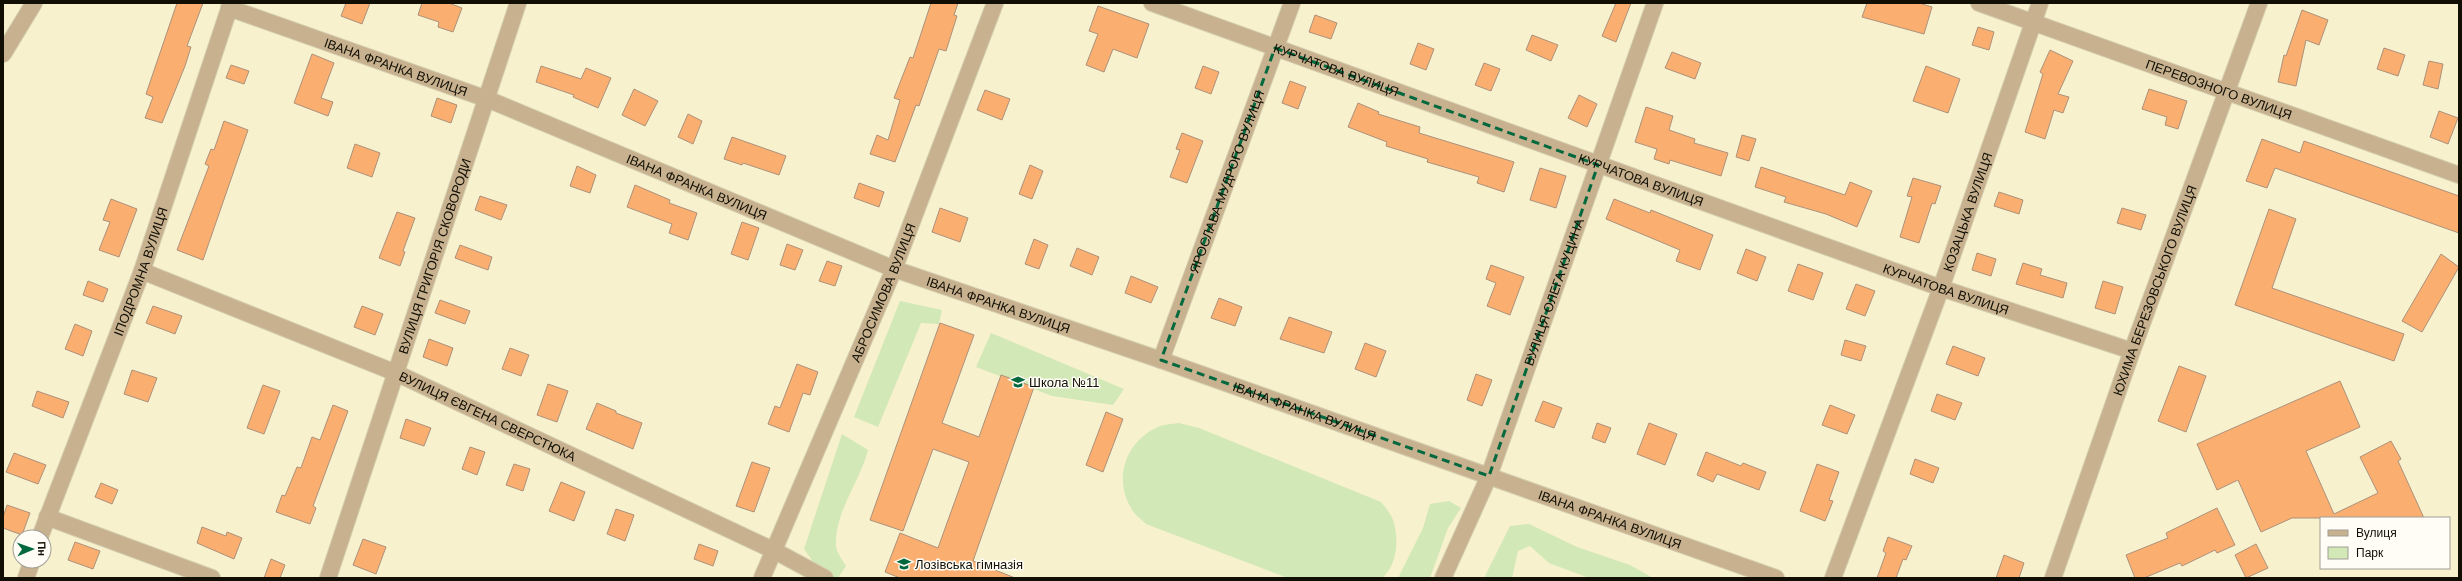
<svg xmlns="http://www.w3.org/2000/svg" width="2462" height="581" viewBox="0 0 2462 581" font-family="Arial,sans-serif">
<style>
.green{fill:#d2e8b6}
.building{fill:#faaf70;stroke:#ac917a}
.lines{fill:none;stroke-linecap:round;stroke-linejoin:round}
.street-casing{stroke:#d3cdae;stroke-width:18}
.street{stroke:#c8b18f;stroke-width:16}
.marked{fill:none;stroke:#02683d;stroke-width:3;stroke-dasharray:8 5;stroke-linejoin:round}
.labels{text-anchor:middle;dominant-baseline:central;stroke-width:3;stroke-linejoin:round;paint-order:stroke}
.street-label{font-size:13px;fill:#110f04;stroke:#fffdf6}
.poi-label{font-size:13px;fill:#110f04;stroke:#fffdf6;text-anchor:start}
</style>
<rect width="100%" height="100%" fill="#f8f1ce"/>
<g class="green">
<path d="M900 301 942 310 939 324 921 323 878 427 854 417Z"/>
<path d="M991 333 1124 389 1113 405 1052 396 976 367Z"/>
<path d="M1179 423 1199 428 1381 502C1385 507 1391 514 1393 520 1399 538 1398 565 1382 578H1288L1146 524C1141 519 1134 514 1131 508 1113 478 1126 441 1158 427 1164 424 1173 424 1179 423Z"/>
<path d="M842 434 868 450C860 482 834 512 836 547 837 553 843 561 846 566L838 578H825L804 549Z"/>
<path d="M1449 501 1461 508 1448 528 1430 578H1398L1423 528 1430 504Z"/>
<path d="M1529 524 1577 547 1630 565 1653 578H1589L1549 563 1530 546 1518 551 1512 578H1484L1510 526Z"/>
</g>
<g class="building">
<path d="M177 3H203L187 46 191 47 185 66 162 123 145 118 153 97 146 94Z"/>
<path d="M346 3H370L362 24 341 16Z"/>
<path d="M422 3H449L462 8 453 32 438 27 439 22 418 15Z"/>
<path d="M931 3H958L954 15 957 16 946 51 939 49 919 106 916 105 895 162 870 154 877 135 888 140 900 100 894 98 910 57 913 58Z"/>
<path d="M1616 3H1631L1616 42 1602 36Z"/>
<path d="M1867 3H1919L1932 7 1924 34 1862 17Z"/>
<path d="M1098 6 1149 24 1137 58 1113 49 1104 72 1086 65 1098 34 1089 31Z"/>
<path d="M2302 10 2328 20 2319 45 2306 40 2296 86 2278 82 2284 55 2286 56Z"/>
<path d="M1315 15 1337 23 1331 39 1309 32Z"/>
<path d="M1978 27 1994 32 1989 50 1972 45Z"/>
<path d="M1532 35 1558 45 1551 61 1526 50Z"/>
<path d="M1418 43 1434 49 1426 70 1410 64Z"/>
<path d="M2384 48 2405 55 2398 76 2377 69Z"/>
<path d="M2050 50 2073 61 2058 94 2069 97 2063 113 2054 110 2045 139 2025 132 2043 74 2040 72Z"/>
<path d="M1672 52 1701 63 1695 79 1665 68Z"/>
<path d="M312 54 334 63 321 98 333 102 328 116 294 103Z"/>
<path d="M2429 61 2443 64 2438 89 2423 85Z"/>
<path d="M1484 63 1500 69 1491 91 1475 85Z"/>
<path d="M231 65 249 71 244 84 226 78Z"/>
<path d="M541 66 581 79 586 68 611 78 598 108 573 97 574 95 536 82Z"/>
<path d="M1203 66 1219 72 1211 94 1195 88Z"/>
<path d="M1926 66 1960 79 1948 113 1913 101Z"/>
<path d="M1290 81 1306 87 1298 109 1282 103Z"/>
<path d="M634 89 658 101 645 126 622 115Z"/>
<path d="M2149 89 2187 101 2178 129 2165 125 2167 117 2142 109Z"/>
<path d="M985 90 1010 99 1002 120 977 110Z"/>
<path d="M1579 95 1597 104 1587 127 1568 118Z"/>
<path d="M437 98 457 105 451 123 431 116Z"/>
<path d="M1358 103 1379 112 1378 114 1420 127 1419 133 1514 162 1504 192 1477 183 1479 177 1427 162 1428 159 1386 146 1387 142 1348 127Z"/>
<path d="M1646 107 1673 116 1669 130 1695 139 1694 143 1728 153 1721 176 1670 160 1669 164 1654 159 1657 149 1635 142Z"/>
<path d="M2439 111 2458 118 2448 144 2430 137Z"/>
<path d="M688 114 702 121 693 144 678 137Z"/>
<path d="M224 121 248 130 203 260 177 250 209 166 205 164 211 149 214 150Z"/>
<path d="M1182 133 1203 141 1187 183 1170 177 1180 150 1176 149Z"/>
<path d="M1742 135 1756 139 1749 161 1736 157Z"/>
<path d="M732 137 786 156 779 175 743 163 742 165 724 159Z"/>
<path d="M2262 139 2300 153 2304 141 2459 196V233L2275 168 2267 188 2246 181Z"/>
<path d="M355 144 380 153 372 177 347 168Z"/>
<path d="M1030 165 1043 171 1032 199 1019 194Z"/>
<path d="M577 166 596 175 590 193 570 186Z"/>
<path d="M1761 167 1845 195 1850 182 1872 191 1857 227 1826 214 1784 202 1786 197 1755 187Z"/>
<path d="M1540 168 1566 176 1556 208 1530 200Z"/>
<path d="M1913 178 1941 186 1935 204 1932 203 1919 243 1900 237 1912 197 1907 196Z"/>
<path d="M859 183 884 192 879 207 854 198Z"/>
<path d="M635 185 670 200 669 203 697 213 688 240 669 233 672 224 627 207Z"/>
<path d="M1999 192 2023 200 2019 214 1994 206Z"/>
<path d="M480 196 507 205 501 220 475 210Z"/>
<path d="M111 199 137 209 119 257 99 250 110 222 103 220Z"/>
<path d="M1614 199 1650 213 1651 210 1713 235 1700 270 1676 261 1680 250 1606 219Z"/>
<path d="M940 208 968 218 960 242 932 232Z"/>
<path d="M2122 208 2146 215 2141 230 2117 223Z"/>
<path d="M2269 209 2296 219 2272 288 2404 334 2394 361 2235 305Z"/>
<path d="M397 212 415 218 403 251 405 252 400 266 379 258Z"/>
<path d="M742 222 759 228 748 260 731 254Z"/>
<path d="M1034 239 1048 245 1039 269 1025 264Z"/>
<path d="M787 244 803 250 795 270 780 265Z"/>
<path d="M460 245 492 257 488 270 455 258Z"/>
<path d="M1077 248 1099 257 1092 275 1070 266Z"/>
<path d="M1746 249 1766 257 1757 281 1737 273Z"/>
<path d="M1977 253 1996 259 1991 276 1972 270Z"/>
<path d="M2441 254 2459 267 2422 332 2402 321Z"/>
<path d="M827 261 842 266 835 286 819 281Z"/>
<path d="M2023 263 2042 269 2040 275 2067 283 2063 298 2016 284Z"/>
<path d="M1798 264 1823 273 1813 300 1788 291Z"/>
<path d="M1491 265 1524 277 1510 315 1487 306 1496 283 1486 279Z"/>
<path d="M1131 276 1158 287 1151 303 1125 293Z"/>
<path d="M88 281 108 289 103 302 83 295Z"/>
<path d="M2103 281 2123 287 2115 314 2095 308Z"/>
<path d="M1856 284 1875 291 1865 316 1846 309Z"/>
<path d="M1219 298 1242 307 1235 326 1211 318Z"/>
<path d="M440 300 470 311 465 324 435 313Z"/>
<path d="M153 306 182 316 175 334 146 323Z"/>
<path d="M362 306 383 314 375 335 354 327Z"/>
<path d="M1289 317 1332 332 1324 353 1280 339Z"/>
<path d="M940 323 974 335 942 423 979 437 1001 375 1034 387 973 561 1015 578H900L885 572 900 533 938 548 969 462 933 449 903 531 870 520Z"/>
<path d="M75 324 92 331 83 356 65 349Z"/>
<path d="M429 339 453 348 447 366 423 357Z"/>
<path d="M1845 340 1866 346 1861 361 1841 355Z"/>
<path d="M1365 343 1386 351 1376 377 1355 369Z"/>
<path d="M1953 346 1985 358 1978 376 1946 364Z"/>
<path d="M510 348 529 355 521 376 502 369Z"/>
<path d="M797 364 818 372 810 395 803 393 789 432 768 424 775 406 780 408Z"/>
<path d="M2179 366 2206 376 2186 432 2158 421Z"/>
<path d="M132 370 157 378 148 402 124 394Z"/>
<path d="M1476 374 1492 380 1482 406 1467 400Z"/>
<path d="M2340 381 2360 427 2306 451 2334 514 2378 493 2360 457 2391 441 2401 459 2398 461 2424 518H2292L2261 532 2238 480 2217 490 2197 444Z"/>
<path d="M548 384 568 391 557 422 537 415Z"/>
<path d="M263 385 280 391 264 434 247 428Z"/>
<path d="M37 391 69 402 63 418 32 406Z"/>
<path d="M1937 394 1962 403 1955 420 1931 411Z"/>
<path d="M1543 401 1562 408 1554 428 1535 421Z"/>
<path d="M597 403 616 411V413L642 423 633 449 586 429Z"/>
<path d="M333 405 348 411 313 506 316 508 310 524 276 512 282 495 285 496 297 467 301 468 312 437 320 440Z"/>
<path d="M1830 405 1855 415 1847 434 1822 425Z"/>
<path d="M1106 412 1123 419 1103 472 1086 465Z"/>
<path d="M406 419 431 428 424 446 400 438Z"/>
<path d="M1597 423 1611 428 1605 443 1592 438Z"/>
<path d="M1649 423 1677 434 1665 465 1637 454Z"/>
<path d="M470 447 485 452 477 475 462 469Z"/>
<path d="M1706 452 1741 466 1743 463 1766 472 1759 490 1717 474 1713 482 1697 475Z"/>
<path d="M14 453 46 465 38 484 6 472Z"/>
<path d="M1915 459 1939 468 1933 483 1910 474Z"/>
<path d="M752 462 770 468 754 512 736 506Z"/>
<path d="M514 464 530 469 523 491 506 485Z"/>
<path d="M1817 464 1839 472 1829 500 1833 501 1825 521 1800 511Z"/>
<path d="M561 482 585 492 574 521 549 511Z"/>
<path d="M101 483 118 490 112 504 95 497Z"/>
<path d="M7 505 30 513 22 535 3 528V517Z"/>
<path d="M2217 508 2235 545 2217 553 2215 550 2182 566 2180 563 2144 578H2135L2126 555 2168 538 2166 533Z"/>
<path d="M616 509 634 515 625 541 607 534Z"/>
<path d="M202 527 226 536 227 532 242 538 234 559 197 543Z"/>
<path d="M1888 537 1912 546 1906 560 1903 559 1896 578H1877L1886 553 1883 551Z"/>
<path d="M363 539 386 547 376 574 353 565Z"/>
<path d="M75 542 100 551 93 569 68 560Z"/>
<path d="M699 544 718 551 713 566 694 559Z"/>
<path d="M2256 544 2268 568 2246 578 2235 555Z"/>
<path d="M2004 555 2024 563 2019 578H1996Z"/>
<path d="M271 559 285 565 280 578H264Z"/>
</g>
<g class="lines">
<g class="street-casing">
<g id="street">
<path id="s1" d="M1152 3 1941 288 2132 351"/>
<path id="s2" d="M1979 3 2459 175"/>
<path id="s3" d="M229 8 487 99 894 269 1161 360 1776 578"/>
<path d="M3 54 34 3"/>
<path id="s4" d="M142 271 396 373 775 551 825 578"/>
<path id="s5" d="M1161 360 1292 3"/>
<path d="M47 517 212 578"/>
<path id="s6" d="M40 537 142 271 231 3"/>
<path d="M26 578 32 561"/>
<path id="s7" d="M328 578 518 3"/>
<path id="s8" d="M762 578 894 269 995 3"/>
<path id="s9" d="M1443 578 1489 476 1655 3"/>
<path id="s10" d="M1833 578 1941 288 2040 3"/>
<path id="s11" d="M2053 578 2132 351 2259 3"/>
</g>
</g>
<use href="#street" class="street"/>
</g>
<path class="marked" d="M1275 48 1598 165 1489 476 1161 360Z"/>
<defs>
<g id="school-bare" transform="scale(1.08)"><path d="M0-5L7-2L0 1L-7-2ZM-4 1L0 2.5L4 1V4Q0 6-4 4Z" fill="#02683d" stroke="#fffdf6" stroke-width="2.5" paint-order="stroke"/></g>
</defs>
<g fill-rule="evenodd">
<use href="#school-bare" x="1018" y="382"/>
<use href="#school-bare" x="904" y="564"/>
</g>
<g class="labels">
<g class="street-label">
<text stroke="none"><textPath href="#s3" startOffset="177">ІВАНА ФРАНКА ВУЛИЦЯ</textPath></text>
<text stroke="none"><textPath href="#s1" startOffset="196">КУРЧАТОВА ВУЛИЦЯ</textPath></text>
<text stroke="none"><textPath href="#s2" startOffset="255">ПЕРЕВОЗНОГО ВУЛИЦЯ</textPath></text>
<text stroke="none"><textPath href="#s1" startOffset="520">КУРЧАТОВА ВУЛИЦЯ</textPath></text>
<text stroke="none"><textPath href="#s5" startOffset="190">ЯРОСЛАВА МУДРОГО ВУЛИЦЯ</textPath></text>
<text stroke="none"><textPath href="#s3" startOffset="501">ІВАНА ФРАНКА ВУЛИЦЯ</textPath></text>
<text stroke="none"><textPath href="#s10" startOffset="390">КОЗАЦЬКА ВУЛИЦЯ</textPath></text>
<text stroke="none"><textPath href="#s7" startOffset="339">ВУЛИЦЯ ГРИГОРІЯ СКОВОРОДИ</textPath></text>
<text stroke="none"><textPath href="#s6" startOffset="284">ІПОДРОМНА ВУЛИЦЯ</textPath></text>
<text stroke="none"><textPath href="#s1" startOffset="844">КУРЧАТОВА ВУЛИЦЯ</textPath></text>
<text stroke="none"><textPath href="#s11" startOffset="305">ЮХИМА БЕРЕЗОВСЬКОГО ВУЛИЦЯ</textPath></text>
<text stroke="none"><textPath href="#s8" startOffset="310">АБРОСИМОВА ВУЛИЦЯ</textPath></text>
<text stroke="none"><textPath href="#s9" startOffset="307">ВУЛИЦЯ ОЛЕГА КУЦИНА</textPath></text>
<text stroke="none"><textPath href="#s3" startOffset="825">ІВАНА ФРАНКА ВУЛИЦЯ</textPath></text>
<text stroke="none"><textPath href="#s3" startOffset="1149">ІВАНА ФРАНКА ВУЛИЦЯ</textPath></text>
<text stroke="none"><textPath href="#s4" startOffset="375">ВУЛИЦЯ ЄВГЕНА СВЕРСТЮКА</textPath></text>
<text stroke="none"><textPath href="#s3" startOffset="1473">ІВАНА ФРАНКА ВУЛИЦЯ</textPath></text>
</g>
<g class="poi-label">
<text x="1029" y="382">Школа №11</text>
<text x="915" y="564">Лозівська гімназія</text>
</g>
</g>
<rect width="2462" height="581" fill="none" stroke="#110f04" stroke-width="8"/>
<rect x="2320" y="517" width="130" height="52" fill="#fffdf6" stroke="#a09e95"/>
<rect x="2328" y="530" width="20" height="6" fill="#c8b18f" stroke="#a09e95"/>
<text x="2356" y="537" font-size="12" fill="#110f04">Вулиця</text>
<rect x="2328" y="547" width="20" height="12" fill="#d2e8b6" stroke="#a09e95"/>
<text x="2356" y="557" font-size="12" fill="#110f04">Парк</text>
<g transform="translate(32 549) rotate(88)"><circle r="19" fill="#fffdf6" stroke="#a09e95"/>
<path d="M0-3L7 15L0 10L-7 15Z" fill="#02683d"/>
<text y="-6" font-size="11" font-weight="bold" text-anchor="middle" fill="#110f04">Пн</text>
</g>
</svg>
